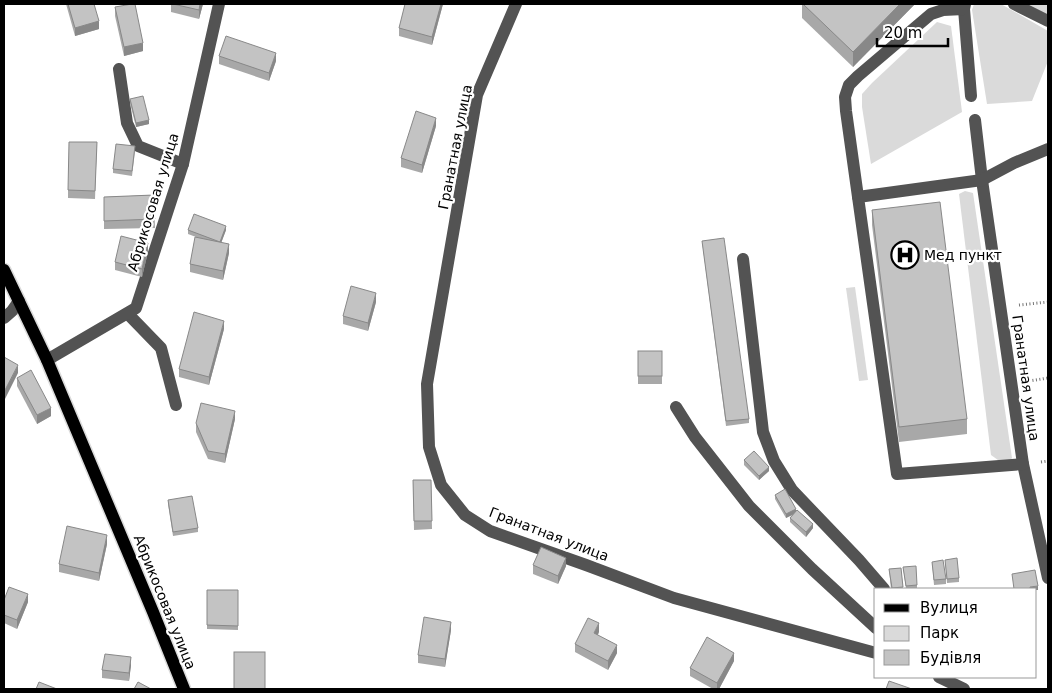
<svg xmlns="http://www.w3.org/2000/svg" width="1052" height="693" viewBox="0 0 1052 693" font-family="'DejaVu Sans',sans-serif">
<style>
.green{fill:#dadada}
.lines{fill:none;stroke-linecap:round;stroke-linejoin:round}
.major-casing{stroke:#dbdbdb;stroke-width:15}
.path{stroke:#757575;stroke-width:3;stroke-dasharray:1 2.5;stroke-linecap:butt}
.minor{stroke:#535353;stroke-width:12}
.major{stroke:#000;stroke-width:12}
.wall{fill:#a8a8a8}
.shaded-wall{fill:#888}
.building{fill:#c3c3c3;stroke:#888}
.labels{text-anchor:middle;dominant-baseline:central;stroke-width:4.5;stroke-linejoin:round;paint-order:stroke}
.street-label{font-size:14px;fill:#000;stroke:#fff}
.poi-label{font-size:14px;fill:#000;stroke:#fff;text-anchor:start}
</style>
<rect width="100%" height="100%" fill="#fff"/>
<g class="green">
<path d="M974 4H1001L1048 31V61L1032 101 987 104 972 10Z"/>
<path d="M1028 4H1046L1048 7V16Z"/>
<path d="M937 22 951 26 962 112 871 164 862 107V94L872 83Z"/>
<path d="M965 191 973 193 1012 458 1010 461 998 460 991 455 959 194Z"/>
<path d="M855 287 868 380 859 381 846 288Z"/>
</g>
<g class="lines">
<g class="major-casing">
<path id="major" d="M4 270 47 360 153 612 184 689"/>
</g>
<g class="path">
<path d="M1019 305 1048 302"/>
<path d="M1029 381 1048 378"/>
<path d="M1041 462 1048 461"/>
</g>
<g class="minor">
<path d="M516 4 477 95 427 384 429 447 441 485 465 515 490 531 586 565 674 598 876 653"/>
<path d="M965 4 964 9 971 96"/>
<path d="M1014 4 1048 21"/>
<path d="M119 69 127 123 138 146 183 164"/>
<path d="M975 120 982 180 1023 464 1048 578"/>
<path d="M858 197 846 111 845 97 849 85 858 76 931 14 943 10 964 9"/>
<path d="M743 259 763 432 774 461 792 490 859 560 884 589"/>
<path d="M128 314 161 348 176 405"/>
<path d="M4 318 12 311 19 301"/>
<path d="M47 360 136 308 183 164 219 4"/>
<path d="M676 407 695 437 749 506 812 569 876 628"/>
<path d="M1023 464 897 474 858 197 982 180 1014 163 1048 149"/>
<path d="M939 677 964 689"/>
</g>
<use href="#major" class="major"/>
</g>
<g class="wall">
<path d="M66 4H94L99 29 75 36Z"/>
<path d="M171 4H203L199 19 171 12Z"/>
<path d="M443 4 432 45 399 36V28Z"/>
<path d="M802 4H915L853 67 802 18Z"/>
<path d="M115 7 143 51 124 56 115 16Z"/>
<path d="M219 56 276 61 269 81 219 64Z"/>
<path d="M130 99 149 124 136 127 130 103Z"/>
<path d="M436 126 422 173 401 167V158Z"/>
<path d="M97 142 95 199 68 198V190Z"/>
<path d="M135 151 132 176 113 173V169Z"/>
<path d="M154 195 155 228 104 229V197Z"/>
<path d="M872 210 967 419V434L899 442 872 225Z"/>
<path d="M188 230H226L221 243 229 253 223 280 190 272V264L196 237 188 234Z"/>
<path d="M702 241 749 419V423L726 426Z"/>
<path d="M148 252 142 277 115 270V262Z"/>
<path d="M376 302 368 331 343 324V316Z"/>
<path d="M224 329 209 385 179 377V369Z"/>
<rect x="638" y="351" width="24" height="33"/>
<path d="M17 378 51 416 37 424 17 386Z"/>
<path d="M235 419 225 463 208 459 196 432V423Z"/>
<path d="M744 460 769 471 759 480 744 465Z"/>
<path d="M413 480H431L432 529 414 530Z"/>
<path d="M775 495 796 511 813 528 806 537 790 522V518L792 515 786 518 775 499Z"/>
<path d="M168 500 198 528V532L173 536 168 504Z"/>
<path d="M107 544 99 581 59 572V564Z"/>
<path d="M945 560 959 578V582L947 583Z"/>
<path d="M932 562 946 579V584L934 585Z"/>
<path d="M533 565 566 566 558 584 533 574Z"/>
<path d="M903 567 917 585V589H906Z"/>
<path d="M901 568 903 589H891L889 569Z"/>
<path d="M207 590H238V630L207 629Z"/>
<path d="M4 600 28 602 17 629 4 623Z"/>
<path d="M451 630 445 667 418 663V655Z"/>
<path d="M599 632 598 635 617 653 608 670 575 652V644Z"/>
<path d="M734 661 719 689H713L690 676V668Z"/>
<path d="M131 665 129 681 102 678V670Z"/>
</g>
<g class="shaded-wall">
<path d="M200 4H203L199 19V10Z"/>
<path d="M441 4H443L432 45V37Z"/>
<path d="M900 4H915L853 67V52Z"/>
<path d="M99 21V29L75 36V28Z"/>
<path d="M143 43V51L124 56V47Z"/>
<path d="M276 53V61L269 81V73Z"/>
<path d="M436 118V126L422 173V165Z"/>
<path d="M149 120V124L136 127V123Z"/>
<path d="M226 226V230L220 246V242Z"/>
<path d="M148 243V252L142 277V269Z"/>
<path d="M229 244V253L223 280V271Z"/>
<path d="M376 293V302L368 331V323Z"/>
<path d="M224 321V329L209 385V377Z"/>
<path d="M18 365V373L4 401V392Z"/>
<path d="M51 408V416L37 424V415Z"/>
<path d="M235 411V419L225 463V454Z"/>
<path d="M769 467V471L759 480V476Z"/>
<path d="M796 509V513L786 518V514Z"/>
<path d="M813 524V528L806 537V532Z"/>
<path d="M107 535V544L99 581V573Z"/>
<path d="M566 558V566L558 584V576Z"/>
<path d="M1038 586V590H1036V589H1030V587Z"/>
<path d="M28 594V602L17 629V620Z"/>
<path d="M451 622V630L445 667V659Z"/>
<path d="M599 623V632L594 641V633Z"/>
<path d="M617 645V653L608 670V661Z"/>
<path d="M734 653V661L719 689H717V683Z"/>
<path d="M131 657V665L129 681V673Z"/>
</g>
<g class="building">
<path d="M68 4H94L99 21 75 28Z"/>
<path d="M132 4H135L143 43 124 47 115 7Z"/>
<path d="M173 4H200L199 10Z"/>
<path d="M405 4H441L432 37 399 28Z"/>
<path d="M803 4H900L853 52Z"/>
<path d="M226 36 276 53 269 73 219 56Z"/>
<path d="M143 96 149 120 136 123 130 99Z"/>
<path d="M416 111 436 118 422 165 401 158Z"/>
<path d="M69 142H97L95 191 68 190Z"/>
<path d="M116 144 135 146 132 171 113 169Z"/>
<path d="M154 195 155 219 104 221V197Z"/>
<path d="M940 202 967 419 899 427 872 210Z"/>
<path d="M194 214 226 226 220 242 188 230Z"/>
<path d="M121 236 148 243 142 269 115 262Z"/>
<path d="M195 237 229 244 223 271 190 264Z"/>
<path d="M724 238 749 419 726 421 702 241Z"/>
<path d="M351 286 376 293 368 323 343 316Z"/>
<path d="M194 312 224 321 209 377 179 369Z"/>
<rect x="638" y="351" width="24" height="25"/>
<path d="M4 357 18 365 4 392Z"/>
<path d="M31 370 51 408 37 415 17 378Z"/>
<path d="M201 403 235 411 225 454 208 451 196 423Z"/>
<path d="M754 451 769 467 759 476 744 460Z"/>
<path d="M413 480H431L432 521H414Z"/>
<path d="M785 489 796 509 786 514 775 495Z"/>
<path d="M192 496 198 528 173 532 168 500Z"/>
<path d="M797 510 813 524 806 532 790 518Z"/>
<path d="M67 526 107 535 99 573 59 564Z"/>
<path d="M541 547 566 558 558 576 533 565Z"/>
<path d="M957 558 959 578 947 579 945 560Z"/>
<path d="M943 560 946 579 934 580 932 562Z"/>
<path d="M916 566 917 585 906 586 903 567Z"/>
<path d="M901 568 903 587 892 588 889 569Z"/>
<path d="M1035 570 1038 586 1030 587V589H1014L1012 574Z"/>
<path d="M9 587 28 594 17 620 4 615V600Z"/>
<path d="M207 590H238V626L207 625Z"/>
<path d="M424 617 451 622 445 659 418 655Z"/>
<path d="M588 618 599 623 594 633 617 645 608 661 575 644Z"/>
<path d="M707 637 734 653 717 683 690 668Z"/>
<rect x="234" y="652" width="31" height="37"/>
<path d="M105 654 131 657 129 673 102 670Z"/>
<path d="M889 681 912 689H886Z"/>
<path d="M39 682 57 689H36Z"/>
<path d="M138 682 151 689H134Z"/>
</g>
<defs>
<g id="hospital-ring" transform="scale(1.4375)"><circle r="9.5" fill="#fff" stroke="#000" stroke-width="1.5"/><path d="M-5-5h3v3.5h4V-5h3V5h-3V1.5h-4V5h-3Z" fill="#000"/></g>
</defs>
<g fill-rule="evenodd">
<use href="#hospital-ring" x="905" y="255"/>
</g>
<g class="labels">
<g class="street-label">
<text transform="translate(455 147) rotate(-79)">Гранатная улица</text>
<text transform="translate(153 202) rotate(-73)">Абрикосовая улица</text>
<text transform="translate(1026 378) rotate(82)">Гранатная улица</text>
<text transform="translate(549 534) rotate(21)">Гранатная улица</text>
<text transform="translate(165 602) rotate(68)">Абрикосовая улица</text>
</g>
<g class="poi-label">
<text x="924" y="255">Мед пункт</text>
</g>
</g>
<rect width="1052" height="693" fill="none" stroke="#000000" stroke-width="10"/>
<rect x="874" y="588" width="162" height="90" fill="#ffffff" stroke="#999999"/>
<rect x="884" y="604" width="25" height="8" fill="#000000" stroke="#999999"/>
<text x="920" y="613" font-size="15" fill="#000000">Вулиця</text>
<rect x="884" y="626" width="25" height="15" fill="#dadada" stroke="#999999"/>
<text x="920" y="638" font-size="15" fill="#000000">Парк</text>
<rect x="884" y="650" width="25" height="15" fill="#c3c3c3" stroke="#999999"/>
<text x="920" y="663" font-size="15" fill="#000000">Будівля</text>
<path d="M877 38v8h71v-8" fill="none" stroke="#000000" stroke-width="2.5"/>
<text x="884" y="38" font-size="15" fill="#000000" stroke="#ffffff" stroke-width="4" paint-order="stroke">20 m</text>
</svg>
